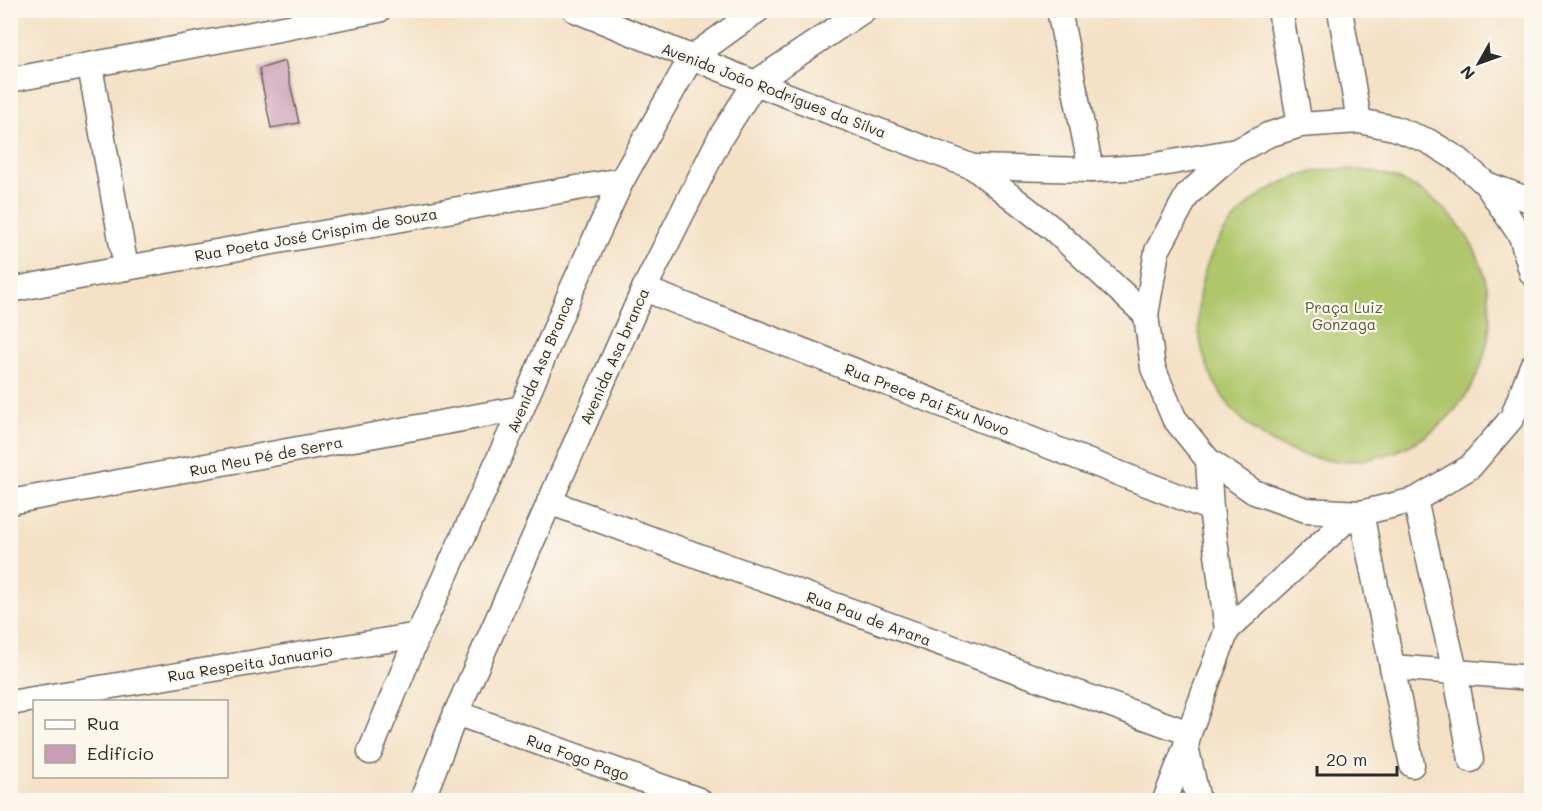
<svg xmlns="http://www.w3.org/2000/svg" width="1542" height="811" viewBox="0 0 1542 811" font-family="Mali,sans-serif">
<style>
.green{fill:#afc66b;stroke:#6d784b;stroke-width:1.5}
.building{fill:#ca9cb5}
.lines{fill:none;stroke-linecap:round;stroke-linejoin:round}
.minor-casing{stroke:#716b61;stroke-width:27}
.minor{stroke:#fff;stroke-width:24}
.labels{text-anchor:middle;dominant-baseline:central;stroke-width:4.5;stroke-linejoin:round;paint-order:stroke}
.street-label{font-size:15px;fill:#2b2b2b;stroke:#fbf7ec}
.park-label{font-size:15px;fill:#535a3e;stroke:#fbf7ec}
</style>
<rect width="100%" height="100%" fill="#fbf7ec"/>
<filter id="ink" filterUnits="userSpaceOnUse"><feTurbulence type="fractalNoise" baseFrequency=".0167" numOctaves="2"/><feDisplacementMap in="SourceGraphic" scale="12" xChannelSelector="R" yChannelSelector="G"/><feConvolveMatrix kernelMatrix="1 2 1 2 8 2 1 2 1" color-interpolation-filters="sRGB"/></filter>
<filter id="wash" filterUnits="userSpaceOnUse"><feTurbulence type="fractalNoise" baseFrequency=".008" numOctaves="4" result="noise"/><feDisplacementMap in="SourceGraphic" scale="24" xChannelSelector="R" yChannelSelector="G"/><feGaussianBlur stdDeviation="1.35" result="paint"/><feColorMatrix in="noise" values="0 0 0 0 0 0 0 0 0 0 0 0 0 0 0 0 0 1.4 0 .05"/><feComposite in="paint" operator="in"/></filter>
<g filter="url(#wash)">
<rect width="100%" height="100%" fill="#f4e1c6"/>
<circle class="green" cx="1344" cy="315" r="146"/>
<g id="blocks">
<path class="building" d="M285 61 299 123 271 128 259 69Z"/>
</g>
</g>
<g filter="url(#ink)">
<use href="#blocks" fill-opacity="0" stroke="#716b61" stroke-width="1.5"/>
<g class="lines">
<g class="minor-casing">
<g id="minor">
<path d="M575 10 755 83 973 167 1053 229 1146 315"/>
<path d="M1059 10 1091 170"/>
<path d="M1280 10 1300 125"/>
<path d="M1340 10 1359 121"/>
<path d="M90 66 126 268"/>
<path d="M10 80 379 10"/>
<path d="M973 167 1091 170 1144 167 1236 151"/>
<path d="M1486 184 1532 201"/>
<path d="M1532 274 1521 236 1486 184 1459 160 1428 141 1394 128 1359 121 1300 125 1268 135 1237 151 1188 194 1157 251 1146 315 1153 368 1174 418 1208 460 1254 492 1306 510 1361 513 1415 500 1470 467 1512 418 1532 366"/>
<path d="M644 289 1211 509"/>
<path d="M10 290 126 268 622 180"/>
<path d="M1415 500 1455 671 1471 760"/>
<path d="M10 502 522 408"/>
<path d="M549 502 1189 733"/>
<path d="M1361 513 1412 765"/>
<path d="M1227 630 1354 513"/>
<path d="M1392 667 1532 678"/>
<path d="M10 703 418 635"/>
<path d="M456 713 699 800"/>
<path d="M1186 746 1198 800"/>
<path d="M370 752 418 635 522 408 571 291 622 180 691 58 758 10"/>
<path d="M422 800 456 713 644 289 720 138 755 83 864 10"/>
<path d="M1165 800 1186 746 1189 733 1227 630 1211 509 1208 460"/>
</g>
</g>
<use href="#minor" class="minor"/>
</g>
</g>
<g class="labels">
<g class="street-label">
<text transform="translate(774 90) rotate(21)">Avenida João Rodrigues da Silva</text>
<text transform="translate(316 234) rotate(-10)">Rua Poeta José Crispim de Souza</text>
<text transform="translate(614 356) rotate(-66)">Avenida Asa branca</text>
<text transform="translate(540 364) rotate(-67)">Avenida Asa Branca</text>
<text transform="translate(927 399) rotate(21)">Rua Prece Pai Exu Novo</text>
<text transform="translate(266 456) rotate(-11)">Rua Meu Pé de Serra</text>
<text transform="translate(869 618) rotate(20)">Rua Pau de Arara</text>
<text transform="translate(250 663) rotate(-9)">Rua Respeita Januario</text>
<text transform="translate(578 757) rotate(20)">Rua Fogo Pago</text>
</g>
<g class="park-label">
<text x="1344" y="307">Praça Luiz<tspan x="1344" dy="17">Gonzaga</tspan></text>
</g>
</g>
<rect width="1542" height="811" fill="none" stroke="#fbf7ec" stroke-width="36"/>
<rect x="33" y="700" width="195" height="78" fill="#fbf7ec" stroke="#a8a59f" stroke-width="1.5"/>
<rect x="45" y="720" width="30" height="9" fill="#ffffff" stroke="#a8a59f" stroke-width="1.5"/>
<text x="87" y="730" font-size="18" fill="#2b2b2b">Rua</text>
<rect x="45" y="745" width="30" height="18" fill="#ca9cb5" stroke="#a8a59f" stroke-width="1.5"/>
<text x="87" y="760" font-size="18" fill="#2b2b2b">Edifício</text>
<g transform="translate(1479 63) rotate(230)" stroke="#fbf7ec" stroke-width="4.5" paint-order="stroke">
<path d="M0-4.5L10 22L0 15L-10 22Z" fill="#2b2b2b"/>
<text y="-9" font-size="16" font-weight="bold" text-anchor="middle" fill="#2b2b2b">N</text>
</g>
<path d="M1317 766v9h80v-9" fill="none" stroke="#2b2b2b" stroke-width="3"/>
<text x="1326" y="766" font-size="18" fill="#2b2b2b" stroke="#fbf7ec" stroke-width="4.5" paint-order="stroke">20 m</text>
</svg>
